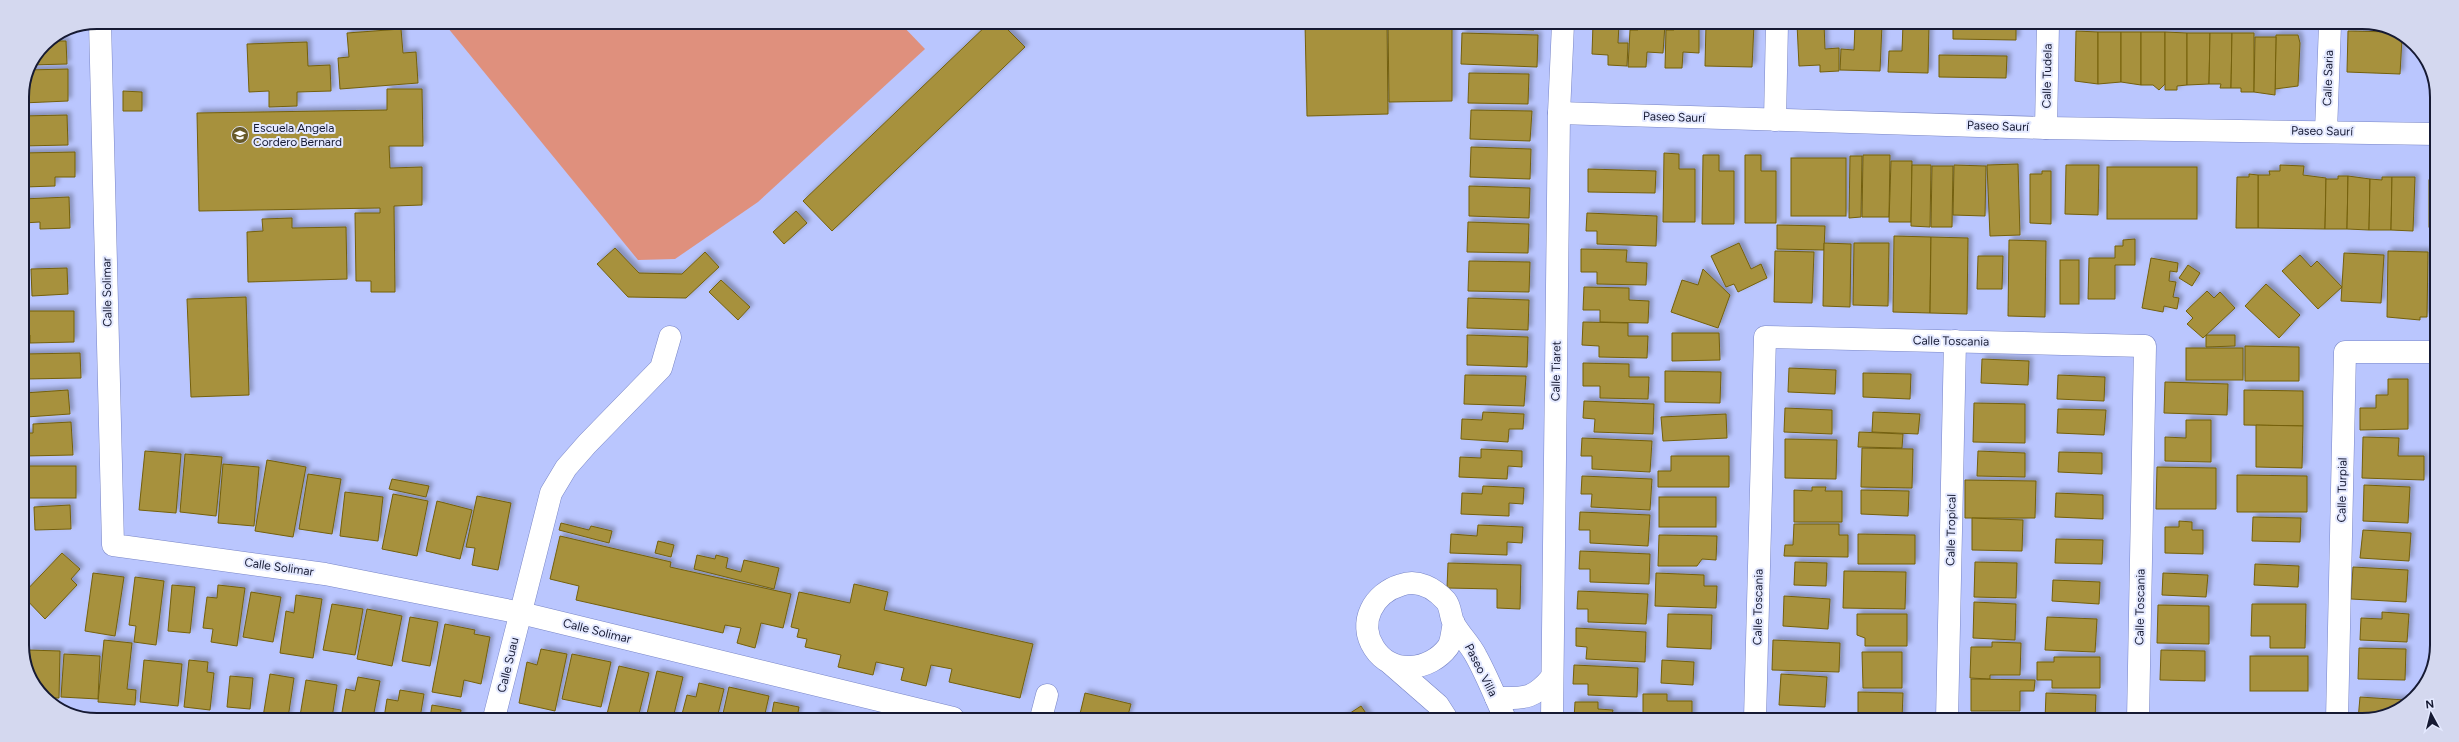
<svg xmlns="http://www.w3.org/2000/svg" width="2459" height="742" viewBox="0 0 2459 742" font-family="Figtree,sans-serif">
<style>
.green{fill:#df907d}
.building{fill:#a7913e;stroke:#746009;filter:url(#shadow)}
.lines{fill:none;stroke-linecap:round;stroke-linejoin:round}
.street-casing{stroke:#7885c6;stroke-width:23}
.street{stroke:#fff;stroke-width:22}
.labels{text-anchor:middle;dominant-baseline:central;stroke-width:4;stroke-linejoin:round;paint-order:stroke}
.street-label{font-size:12px;fill:#161a33;stroke:#e4e9ff}
.poi-label{font-size:12px;fill:#161a33;stroke:#e4e9ff;text-anchor:start}
.rim{fill:none;stroke:#161a33;stroke-width:2}
</style>
<defs>
<filter id="shadow"><feDropShadow dx="3.5" dy="-3.5" stdDeviation="2" flood-color="#0004"/></filter>
</defs>
<rect width="100%" height="100%" fill="#bac6fe"/>
<path class="green" d="M443 22 900 23 925 49 758 202 675 259 638 260Z"/>
<g class="building">
<path d="M989 23H1001L1025 47 832 231 803 201Z"/>
<path d="M1305 23H1387L1388 114 1307 116Z"/>
<path d="M1388 23 1452 24V101L1389 102Z"/>
<path d="M1474 24H1534V30L1474 28Z"/>
<path d="M1593 24H1619L1618 43H1628L1627 66 1608 65V55L1592 54Z"/>
<path d="M1639 24H1665L1663 53 1647 52 1646 67H1628L1630 30H1638Z"/>
<path d="M1674 24H1699V53L1683 52 1682 68H1665L1666 30H1674Z"/>
<path d="M1706 24H1754L1752 67 1705 66Z"/>
<path d="M1797 24H1824L1825 49 1839 48V71L1820 72V65L1799 66Z"/>
<path d="M1855 24H1882L1880 71 1840 70 1841 49 1854 50Z"/>
<path d="M1903 24H1929L1928 73 1888 72 1889 51H1902Z"/>
<path d="M1953 24H2019V27H2016V40L1953 39Z"/>
<path d="M401 29 403 53 416 52 418 83 340 89 338 58 349 57 347 33Z"/>
<path d="M2076 31 2098 32V84L2075 81Z"/>
<path d="M2348 31 2393 32 2402 38 2400 74 2347 72Z"/>
<path d="M2098 32H2121V82L2098 84Z"/>
<path d="M2121 32H2141V85L2121 82Z"/>
<path d="M2141 32H2165V84L2159 90 2153 85H2141Z"/>
<path d="M2165 32 2187 33V85L2177 86V90H2165Z"/>
<path d="M1462 33 1538 35 1537 67 1461 64Z"/>
<path d="M2187 33H2210L2209 84 2187 85Z"/>
<path d="M2210 33H2232L2231 88H2220L2221 84H2209Z"/>
<path d="M2232 33H2254V92H2241V88H2231Z"/>
<path d="M2276 35H2298L2300 43 2298 86 2275 89Z"/>
<path d="M2255 37H2276L2275 95 2254 92Z"/>
<path d="M48 41H66L67 64 30 65Z"/>
<path d="M307 42 308 66 330 65 331 91 297 92V106L269 107V91L249 92 247 44Z"/>
<path d="M1939 55 2007 56 2006 78 1939 77Z"/>
<path d="M68 69V101L22 103 27 70Z"/>
<path d="M1469 73 1529 74 1528 104 1468 103Z"/>
<path d="M387 89H422L423 146H389L390 168 422 167V205L394 206 395 292H371V281H356L355 213H380V208L199 211 197 113 387 110Z"/>
<path d="M123 91 142 92V111H123Z"/>
<path d="M1471 110 1532 111 1530 141 1470 139Z"/>
<path d="M67 115 68 145 22 146V116Z"/>
<path d="M1471 147 1531 149 1530 179 1470 177Z"/>
<path d="M75 152V177H55V186L24 187 22 153Z"/>
<path d="M1664 153 1679 154V169H1695V222H1663Z"/>
<path d="M1703 155H1719V171H1734V224H1702Z"/>
<path d="M1745 155H1761V171H1776V223H1745Z"/>
<path d="M1863 155H1890L1889 217H1862Z"/>
<path d="M1850 156H1862L1861 217 1849 218Z"/>
<rect x="1791" y="158" width="55" height="58"/>
<path d="M1891 161H1912L1911 222H1889Z"/>
<path d="M2018 164 2020 235 1990 236 1987 165Z"/>
<path d="M1912 165H1931L1930 227 1911 226Z"/>
<path d="M1954 165 1986 166 1985 216 1953 215Z"/>
<path d="M2066 165H2099L2098 215 2065 214Z"/>
<path d="M2280 165 2304 166 2303 175 2326 178 2325 229 2258 228V175H2270L2269 171H2280Z"/>
<path d="M1932 166H1953L1952 227H1931Z"/>
<rect x="2107" y="167" width="90" height="52"/>
<path d="M1588 169 1656 171 1655 193 1588 192Z"/>
<path d="M2042 171H2051V224L2030 223V174H2042Z"/>
<path d="M2249 174 2258 175V228H2236L2237 177H2249Z"/>
<path d="M2338 176H2348L2347 229H2325L2326 179H2338Z"/>
<path d="M2348 176 2370 179 2369 230 2347 229Z"/>
<path d="M2382 177H2392L2391 230H2369L2370 179 2382 180Z"/>
<path d="M2392 177H2415L2413 231 2391 230Z"/>
<rect x="2429" y="180" width="7" height="47"/>
<path d="M1469 186 1530 188 1529 218 1469 216Z"/>
<path d="M69 197 70 228 40 229V222L23 223 22 199Z"/>
<path d="M796 211 807 223 784 244 773 232Z"/>
<path d="M1587 213 1657 216 1656 246 1597 244V231H1586Z"/>
<path d="M292 218V228L346 227 347 279 248 282 247 232 263 231 262 219Z"/>
<path d="M1468 222 1529 224 1528 253 1467 252Z"/>
<path d="M1777 225 1825 226 1824 250 1777 249Z"/>
<path d="M1894 236 1931 237 1930 313 1893 312Z"/>
<path d="M1931 237 1968 238 1967 314 1930 313Z"/>
<path d="M2135 239V265H2115V299H2088L2089 258H2115V246H2123V240Z"/>
<path d="M2009 240 2046 241 2045 317 2008 316Z"/>
<path d="M1739 243 1751 269 1761 264 1767 278 1738 292 1734 284 1726 287 1711 256Z"/>
<path d="M1824 243 1851 244 1850 307 1823 306Z"/>
<path d="M1854 243H1889L1888 306 1853 305Z"/>
<path d="M615 248 639 273 682 274 705 252 719 267 686 298 628 297 597 264Z"/>
<path d="M1581 249 1627 250 1626 262 1647 263 1646 285 1597 284V272H1581Z"/>
<path d="M1775 251 1814 252 1812 303 1774 302Z"/>
<path d="M2388 251 2428 252 2427 317H2420V320L2387 317Z"/>
<path d="M2344 253 2384 255 2381 303 2341 301Z"/>
<path d="M2300 255 2311 267 2317 261 2342 287 2318 309 2282 271Z"/>
<path d="M1978 256H2003L2002 289H1977Z"/>
<path d="M2151 258 2178 263 2177 272 2170 271 2169 281 2176 282 2173 297 2179 298 2177 309 2164 306 2163 312 2142 308Z"/>
<rect x="2060" y="260" width="19" height="44"/>
<path d="M1469 261 1530 262 1529 292 1468 291Z"/>
<path d="M2188 265 2200 273 2192 286 2179 278Z"/>
<path d="M67 268 68 294 32 296 31 269Z"/>
<path d="M1703 269 1730 295 1718 328 1671 312 1682 280 1698 285Z"/>
<path d="M721 280 750 307 738 320 709 292Z"/>
<path d="M2266 284 2300 315 2279 338 2245 306Z"/>
<path d="M1584 287 1629 288V300L1649 301 1648 323 1600 322V310H1583Z"/>
<path d="M2207 291 2214 298 2220 292 2235 308 2203 338 2187 324 2193 318 2186 311Z"/>
<path d="M2430 292H2436V319L2430 318Z"/>
<path d="M246 297 249 395 191 397 187 299Z"/>
<path d="M1468 298 1529 300 1528 330 1467 328Z"/>
<path d="M22 311H74V342L30 343V335H22Z"/>
<path d="M1583 322 1628 323V336H1648L1647 358 1599 357V346L1582 345Z"/>
<path d="M1672 333H1719L1720 360 1672 361Z"/>
<path d="M1467 335 1528 337 1527 367 1467 365Z"/>
<path d="M2206 335H2235V346L2206 347Z"/>
<path d="M2245 346 2299 347V381H2245Z"/>
<rect x="2186" y="348" width="57" height="32"/>
<path d="M80 353 81 378 24 379 23 354Z"/>
<path d="M1982 359 2029 361 2028 385 1981 383Z"/>
<path d="M1583 363 1629 364V377H1649L1648 399 1600 398V386H1583Z"/>
<path d="M1789 368 1836 370 1835 394 1788 392Z"/>
<path d="M1665 371 1721 372 1720 403 1665 402Z"/>
<path d="M1863 373 1911 374 1910 399 1863 397Z"/>
<path d="M1465 375 1526 376 1524 406 1464 404Z"/>
<path d="M2058 375 2105 377 2104 401 2057 399Z"/>
<path d="M2388 379H2408V429L2360 430V408H2376V395H2388Z"/>
<path d="M2165 382 2228 384 2227 415 2164 413Z"/>
<path d="M2436 389 2435 402 2433 390Z"/>
<path d="M68 390 70 414 26 417 24 393Z"/>
<path d="M2244 390 2303 391V426L2244 425Z"/>
<path d="M1584 401 1654 404 1653 434 1594 432 1595 419 1583 418Z"/>
<path d="M1974 403 2025 404V443L1973 442Z"/>
<path d="M1785 408 1832 410V434L1784 432Z"/>
<path d="M2058 409 2106 410 2104 435 2057 433Z"/>
<path d="M1483 412 1524 414 1523 429H1509L1508 442 1461 439 1462 419 1482 420Z"/>
<path d="M1873 412 1920 414 1918 434 1872 432Z"/>
<path d="M1726 414 1727 438 1663 441 1661 417Z"/>
<path d="M2186 420H2211V462L2165 461V437L2186 438Z"/>
<path d="M71 422 73 455 24 456 23 433H33V424Z"/>
<path d="M2256 425 2303 426 2302 468 2256 467Z"/>
<path d="M1859 432 1903 434 1902 448 1858 447Z"/>
<path d="M2363 437 2399 438 2398 456H2424V480L2362 478Z"/>
<path d="M1582 438 1652 441 1650 472 1592 469V456H1581Z"/>
<path d="M1785 439 1837 440 1836 479 1785 478Z"/>
<path d="M1862 448 1913 449 1912 488 1861 487Z"/>
<path d="M1481 449 1522 451V467L1508 466 1507 479 1459 477 1460 457 1481 458Z"/>
<path d="M145 451 181 454 176 513 139 510Z"/>
<path d="M1978 451 2025 453V477L1977 476Z"/>
<path d="M2059 452 2102 453V474L2058 472Z"/>
<path d="M185 454 222 457 216 516 180 512Z"/>
<path d="M1671 456H1729V487H1658V471H1671Z"/>
<path d="M267 460 306 467 293 537 255 531Z"/>
<path d="M223 464 259 467 254 526 218 523Z"/>
<rect x="22" y="466" width="54" height="32"/>
<path d="M2157 467 2216 468V509H2156Z"/>
<path d="M308 474 341 479 332 534 299 529Z"/>
<path d="M2237 475 2307 476V512H2237Z"/>
<path d="M1582 476 1652 479 1650 510 1591 507 1592 494H1581Z"/>
<path d="M392 479 429 486 426 497 389 489Z"/>
<path d="M1965 480 2036 481 2035 518H1965Z"/>
<path d="M2364 485 2410 487 2408 523 2363 521Z"/>
<path d="M1483 486 1524 488 1523 504 1509 503V516L1461 514 1462 493 1482 494Z"/>
<path d="M1812 487H1826L1825 491H1842V522H1794V490L1812 491Z"/>
<path d="M1861 490 1909 491 1908 516 1861 514Z"/>
<path d="M345 492 383 497 378 541 340 536Z"/>
<path d="M2056 493 2103 495V519L2055 517Z"/>
<path d="M393 494 428 501 417 556 382 549Z"/>
<path d="M477 496 511 503 498 570 472 565 475 548 466 547Z"/>
<rect x="1659" y="497" width="57" height="30"/>
<path d="M437 501 472 510 460 559 426 551Z"/>
<path d="M70 505 71 529 35 530 34 507Z"/>
<path d="M1580 512 1650 515 1648 546 1590 543V530H1579Z"/>
<path d="M2253 517 2301 518 2300 542 2252 541Z"/>
<path d="M1972 518 2023 520 2022 551 1972 550Z"/>
<path d="M2179 521 2192 522V530H2203V554L2165 553V527H2179Z"/>
<path d="M561 523 589 530 591 526 612 531 609 543 559 530Z"/>
<path d="M1794 524H1839V535H1848V557L1784 556 1785 545H1793Z"/>
<path d="M1478 525 1523 527 1522 543 1507 542V555L1450 553 1451 534 1477 536Z"/>
<path d="M2363 530 2411 533 2409 561 2360 558Z"/>
<path d="M1858 534 1915 535V564H1858Z"/>
<path d="M1659 535 1717 536 1716 560 1702 559 1697 566H1658Z"/>
<path d="M560 536 671 562 670 567 791 594 783 628 761 623 755 648 737 643 741 628 725 625 723 633 576 600 579 586 550 579Z"/>
<path d="M2056 539 2103 540 2102 564 2055 563Z"/>
<path d="M658 541 674 545 671 557 655 553Z"/>
<path d="M1580 551 1650 554 1649 584 1590 582V569H1579Z"/>
<path d="M62 553 80 569 71 579 77 585 45 619 22 595Z"/>
<path d="M697 555 715 559 716 555 728 558 726 568 741 572 744 560 779 568 774 589 694 569Z"/>
<path d="M1795 562 1827 563 1826 586 1794 585Z"/>
<path d="M1975 562 2017 563 2016 598 1974 597Z"/>
<path d="M1448 563 1521 565 1520 609 1497 608V589L1447 588Z"/>
<path d="M2255 564 2299 566 2298 587 2254 585Z"/>
<path d="M2353 567 2408 570 2406 602 2351 599Z"/>
<path d="M1844 571 1906 572 1905 609 1843 608Z"/>
<path d="M93 573 124 577 115 636 85 631Z"/>
<path d="M1656 573 1704 575V586H1717L1716 608 1655 606Z"/>
<path d="M2163 573 2208 575 2206 597 2162 595Z"/>
<path d="M135 577 164 581 156 645 134 642 136 626 129 625Z"/>
<path d="M2053 580 2100 582 2099 604 2052 601Z"/>
<path d="M854 584 888 592 884 610 1033 644 1020 698 949 682 952 669 931 665 926 686 901 680 904 668 876 662 873 675 838 667 841 655 805 647 807 639 797 637 799 629 791 627 799 592 850 603Z"/>
<path d="M172 585 195 587 190 633 168 631Z"/>
<path d="M218 585 245 588 237 646 211 642 213 629 203 628 207 597 217 598Z"/>
<path d="M1578 591 1648 594 1646 624 1588 622V609H1577Z"/>
<path d="M251 592 281 597 273 642 243 637Z"/>
<path d="M296 595 322 599 313 658 280 653 286 611 294 613Z"/>
<path d="M1784 596 1830 599 1828 629 1783 626Z"/>
<path d="M1974 602 2016 604 2015 640 1973 638Z"/>
<path d="M332 604 363 609 355 655 323 650Z"/>
<path d="M2252 604H2306L2305 648H2270V636H2251Z"/>
<path d="M2158 605 2209 606V644L2157 643Z"/>
<path d="M367 609 402 616 392 666 357 659Z"/>
<path d="M2382 612 2409 614 2407 642 2360 640 2361 618 2382 619Z"/>
<path d="M1668 614 1712 615 1711 649 1667 647Z"/>
<path d="M1857 614H1907V646H1865V638L1857 635Z"/>
<path d="M410 617 438 622 430 666 402 661Z"/>
<path d="M2047 617 2097 619 2095 652 2045 650Z"/>
<path d="M445 624 475 630 474 634 490 637 481 684 464 680 461 697 432 692Z"/>
<path d="M1576 628 1646 632 1645 662 1586 659 1587 647 1576 646Z"/>
<path d="M104 640 132 643 127 689 136 690 135 705 98 702Z"/>
<path d="M1773 640 1840 643 1839 672 1772 670Z"/>
<path d="M1992 642 2021 643 2020 675H1990V679L1970 678 1971 647H1992Z"/>
<path d="M2359 648 2406 649 2405 680 2358 679Z"/>
<path d="M541 649 567 654 555 711 519 703 527 662 537 665Z"/>
<path d="M28 650 60 651 59 698H49L38 691 28 664Z"/>
<path d="M2161 650 2205 651V681L2160 680Z"/>
<path d="M1862 652H1902V688H1863Z"/>
<path d="M64 654 100 656 98 699 61 697Z"/>
<path d="M572 654 611 662 601 707 562 699Z"/>
<rect x="2250" y="656" width="58" height="35"/>
<path d="M2054 657H2100V688H2052V680H2037V662H2054Z"/>
<path d="M144 660 182 664 178 706 140 702Z"/>
<path d="M189 660 208 662 207 672 214 673 210 710 184 707Z"/>
<path d="M1662 660 1694 662 1693 685 1661 683Z"/>
<path d="M1574 665 1638 668 1637 697 1588 695V684H1573Z"/>
<path d="M619 666 649 673 638 718H606Z"/>
<path d="M657 671 683 677 673 718H646Z"/>
<path d="M270 674 294 678 288 718 263 717Z"/>
<path d="M1781 674 1827 677 1825 707 1779 705Z"/>
<path d="M230 676 253 678 250 709 227 707Z"/>
<path d="M358 677 380 681 373 718H341L346 689 355 691Z"/>
<path d="M1971 679 2035 680 2034 691H2020V711H1971Z"/>
<path d="M306 680 337 685 332 718 300 716Z"/>
<path d="M699 683 724 689 717 718H681L687 695 696 697Z"/>
<path d="M729 687 769 696 764 718H722Z"/>
<path d="M400 690 424 694 420 718H384L387 699 398 701Z"/>
<path d="M1858 692 1903 693 1902 719H1858Z"/>
<path d="M1085 693 1131 704 1127 719H1100L1080 714Z"/>
<path d="M2046 693 2096 695 2095 720H2045Z"/>
<path d="M1643 694H1667V701H1692V719H1643Z"/>
<path d="M2360 697 2405 700V705L2358 720Z"/>
<path d="M774 702 799 707 797 718H771Z"/>
<path d="M1575 702H1598V709L1613 710 1612 715 1637 716V719H1574Z"/>
<path d="M432 705 461 710 460 718H430Z"/>
<path d="M1361 706 1370 719H1341Z"/>
<path d="M818 713 840 718H816Z"/>
<path d="M1079 714 1099 719H1077Z"/>
</g>
<g class="lines">
<g class="street-casing">
<g id="street">
<path d="M100 22 113 545 325 574 521 613 953 718"/>
<path d="M1559 113 2046 128 2437 134"/>
<path d="M1775 120 1777 24"/>
<path d="M2046 128 2048 24"/>
<path d="M2326 131 2330 25"/>
<path d="M1454 623C1452 630 1452 641 1448 647 1430 671 1392 676 1374 648 1357 622 1374 593 1401 585 1418 579 1434 588 1446 601 1451 607 1450 617 1454 624 1460 635 1470 644 1476 656 1487 676 1496 698 1505 719"/>
<path d="M1391 664 1438 705 1447 719"/>
<path d="M1496 698C1524 698 1533 700 1552 677"/>
<path d="M494 718 551 493 566 468 587 444 661 368 670 337"/>
<path d="M1041 718 1047 695"/>
<path d="M1552 719 1559 113 1563 24"/>
<path d="M1755 719 1765 337 2145 346 2138 720"/>
<path d="M1947 720 1955 341"/>
<path d="M2337 720 2345 352H2436"/>
</g>
</g>
<use href="#street" class="street"/>
</g>
<defs>
<g id="school-disc" transform="scale(0.9)"><circle r="9.5" fill="#675926" stroke="#e4e9ff"/><path d="M0-5L7-2L0 1L-7-2ZM-4 1L0 2.5L4 1V4Q0 6-4 4Z" fill="#fff"/></g>
</defs>
<g fill-rule="evenodd">
<use href="#school-disc" x="240" y="135"/>
</g>
<g class="labels">
<g class="street-label">
<text transform="translate(2047 76) rotate(-89)">Calle Tudela</text>
<text transform="translate(2328 78) rotate(-88)">Calle Saria</text>
<text transform="translate(1674 117) rotate(2)">Paseo Saurí</text>
<text transform="translate(1998 126) rotate(2)">Paseo Saurí</text>
<text transform="translate(2322 131) rotate(1)">Paseo Saurí</text>
<text transform="translate(107 292) rotate(-91)">Calle Solimar</text>
<text transform="translate(1951 341) rotate(1)">Calle Toscania</text>
<text transform="translate(1556 371) rotate(-89)">Calle Tiaret</text>
<text transform="translate(2342 490) rotate(-89)">Calle Turpial</text>
<text transform="translate(1951 530) rotate(-89)">Calle Tropical</text>
<text transform="translate(279 567) rotate(8)">Calle Solimar</text>
<text transform="translate(1758 607) rotate(-89)">Calle Toscania</text>
<text transform="translate(2140 607) rotate(-89)">Calle Toscania</text>
<text transform="translate(597 631) rotate(14)">Calle Solimar</text>
<text transform="translate(508 665) rotate(-76)">Calle Suau</text>
<text transform="translate(1481 670) rotate(63)">Paseo Villa</text>
</g>
<g class="poi-label">
<text x="253" y="128">Escuela Angela<tspan x="253" dy="14">Cordero Bernard</tspan></text>
</g>
</g>
<path d="M0 0H2459V742H0ZM97 29H2362A68 68 0 0 1 2430 97V645A68 68 0 0 1 2362 713H97A68 68 0 0 1 29 645V97A68 68 0 0 1 97 29Z" fill="#d4d8ef" fill-rule="evenodd"/>
<path class="rim" d="M97 29H2362A68 68 0 0 1 2430 97V645A68 68 0 0 1 2362 713H97A68 68 0 0 1 29 645V97A68 68 0 0 1 97 29Z"/>
<g transform="translate(2431 714) rotate(353)" stroke="#e4e9ff" stroke-width="3" paint-order="stroke">
<path d="M0-3L7 15L0 10L-7 15Z" fill="#161a33"/>
<text y="-6" font-size="11" font-weight="bold" text-anchor="middle" fill="#161a33">N</text>
</g>
</svg>
